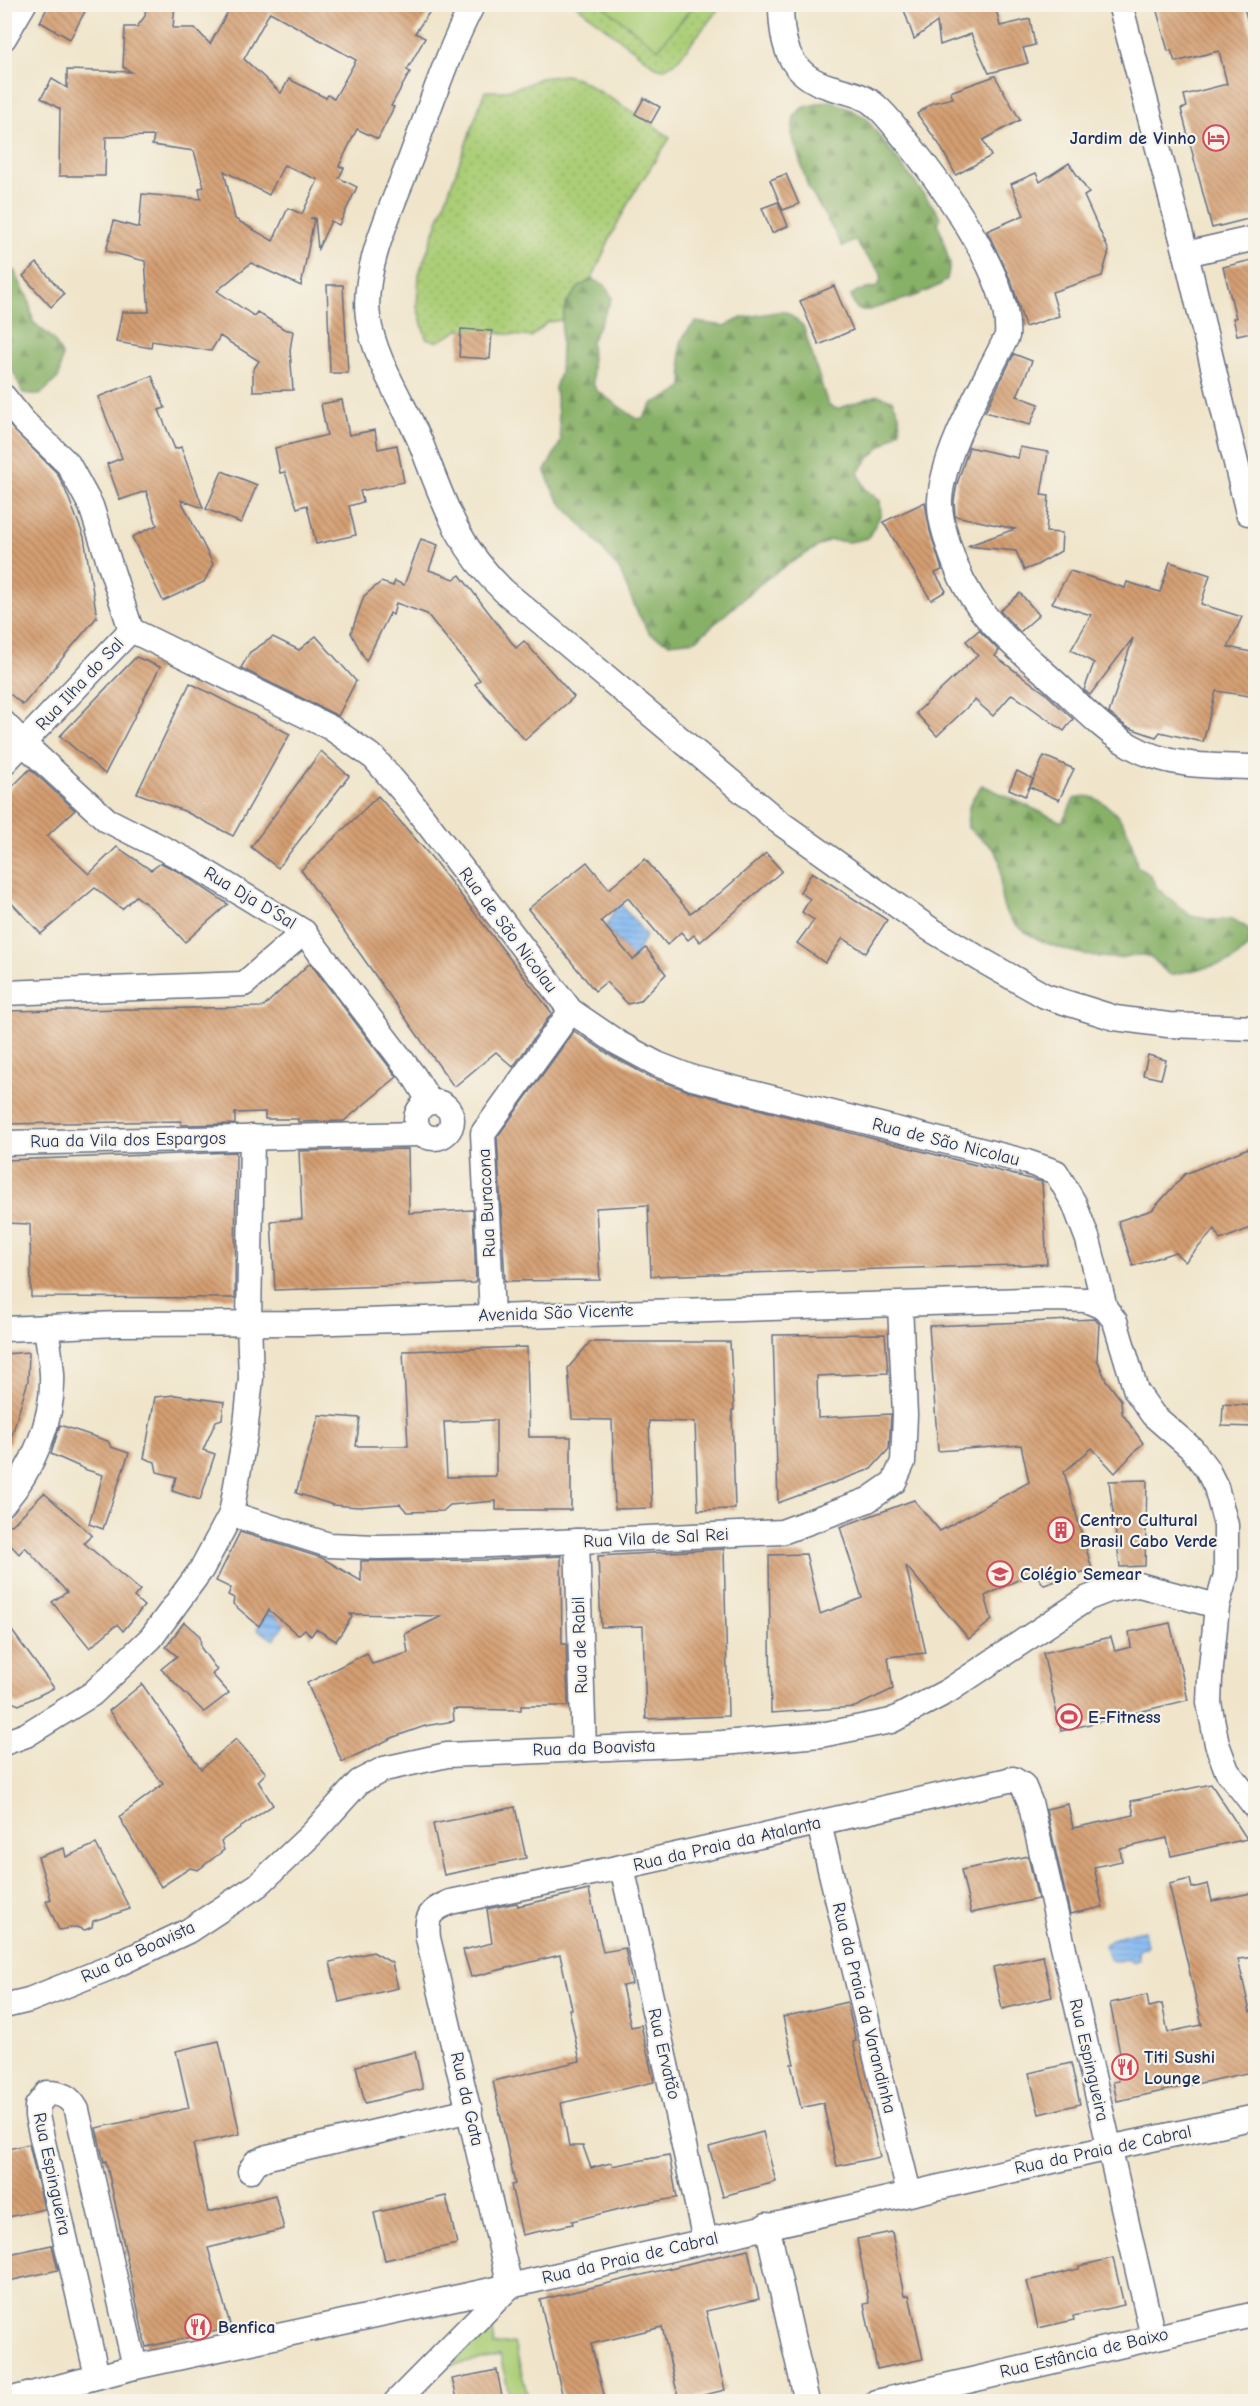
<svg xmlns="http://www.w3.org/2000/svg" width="1260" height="2406" viewBox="0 0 1260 2406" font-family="'Comic Neue',sans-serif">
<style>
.grass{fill:url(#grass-dots);stroke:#637e6a;stroke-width:1.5}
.forest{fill:url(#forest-firs);stroke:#527063;stroke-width:1.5}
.garden{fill:#abce77;stroke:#637e6a;stroke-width:1.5}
.water{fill:url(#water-rules);stroke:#4f74a8;stroke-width:1.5}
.building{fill:url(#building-back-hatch);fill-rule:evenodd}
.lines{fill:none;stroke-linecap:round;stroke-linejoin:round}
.minor-casing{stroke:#666f84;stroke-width:27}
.minor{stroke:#fff;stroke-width:24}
.labels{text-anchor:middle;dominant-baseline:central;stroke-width:4.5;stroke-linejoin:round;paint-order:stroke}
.poi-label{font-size:18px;font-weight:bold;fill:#1b2f5e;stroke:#f7f3e8;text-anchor:start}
.street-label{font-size:18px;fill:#1b2f5e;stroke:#f7f3e8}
</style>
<defs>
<pattern id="grass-dots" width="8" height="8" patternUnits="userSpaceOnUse" patternTransform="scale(1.5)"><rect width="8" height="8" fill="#abce77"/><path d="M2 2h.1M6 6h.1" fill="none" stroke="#93b169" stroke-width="1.8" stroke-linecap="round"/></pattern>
<pattern id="forest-firs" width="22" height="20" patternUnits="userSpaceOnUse" patternTransform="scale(1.5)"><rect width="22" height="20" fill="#88b168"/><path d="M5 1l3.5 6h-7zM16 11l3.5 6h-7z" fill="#6e9059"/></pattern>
<pattern id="water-rules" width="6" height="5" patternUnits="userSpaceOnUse" patternTransform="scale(1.5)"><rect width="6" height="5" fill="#83b9f2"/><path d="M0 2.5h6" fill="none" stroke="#6a97c7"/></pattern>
<pattern id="building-back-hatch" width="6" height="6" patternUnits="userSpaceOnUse" patternTransform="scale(1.5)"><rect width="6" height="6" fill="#d49e71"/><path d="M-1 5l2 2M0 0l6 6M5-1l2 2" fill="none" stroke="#ab8160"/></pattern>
</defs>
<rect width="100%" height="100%" fill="#f7f3e8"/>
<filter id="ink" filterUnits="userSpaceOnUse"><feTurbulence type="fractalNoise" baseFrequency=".0167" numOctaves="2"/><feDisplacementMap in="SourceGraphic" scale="12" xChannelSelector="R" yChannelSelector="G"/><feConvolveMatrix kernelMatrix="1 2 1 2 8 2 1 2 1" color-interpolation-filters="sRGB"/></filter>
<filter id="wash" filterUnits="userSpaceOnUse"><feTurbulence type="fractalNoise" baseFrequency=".008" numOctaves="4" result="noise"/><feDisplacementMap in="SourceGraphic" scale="24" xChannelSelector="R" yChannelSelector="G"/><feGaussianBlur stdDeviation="1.35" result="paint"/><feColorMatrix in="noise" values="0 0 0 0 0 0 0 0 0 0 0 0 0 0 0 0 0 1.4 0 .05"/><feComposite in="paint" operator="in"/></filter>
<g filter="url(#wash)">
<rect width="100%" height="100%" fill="#f0e5cb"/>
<g class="grass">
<path d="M576 5H722L676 62 663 69 656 67Z"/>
<path d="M565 75 577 78 651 123 670 138 632 196 612 234 592 279 579 287 567 302 562 320 548 322 531 337 461 329 437 342 426 338 417 306 419 274 485 91H502L526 85 540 78Z"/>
</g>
<g class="forest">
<path d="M828 101 835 102 865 117 938 213 940 218 938 223 950 264 947 279 940 285 918 295 869 310H859L854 305 851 296 857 291 877 287C887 272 876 268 867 257 862 252 859 245 855 240L843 247 808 187 792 135 794 117 802 108Z"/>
<path d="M14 270 29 300 33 322 53 339 62 355 59 377 40 395 23 393 5 353V313L12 306 5 275Z"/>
<path d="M592 279 605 285 612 298 591 342 593 383 596 390 637 419 643 418 653 403 674 394 683 386C684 359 670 344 696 322L725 326 742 318 782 311 788 313 803 326 828 405 837 409 878 395 892 400 899 414 900 430 870 457 858 472 865 489 880 501 881 514 868 538 850 542 829 540 785 566 760 584 696 640 669 643 650 634 637 612 620 571 591 535 560 502 551 487 545 471 561 441 555 388 560 373 562 320 567 302 579 287Z"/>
<path d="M982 785 1062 822 1074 799C1095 788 1121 815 1129 834 1133 844 1135 855 1137 866L1150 875 1158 889 1191 916 1212 920 1231 919 1246 927 1250 932 1249 946 1231 962 1171 975C1162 971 1158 961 1150 957 1138 952 1126 958 1114 958 1082 957 1026 943 1007 914 995 894 1005 871 998 856 994 846 977 836 968 828 966 809 970 800 982 785Z"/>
</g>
<g class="garden">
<path d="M602 5H694L658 49Z"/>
<path d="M491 2323 494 2345 514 2343 529 2401H511L500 2356 450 2366Z"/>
</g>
<g class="water">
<path d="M619 902 646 935 633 960 606 927Z"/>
<path d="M267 1613 286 1621 274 1640 257 1629Z"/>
<path d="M1144 1930 1147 1946 1138 1951 1139 1960 1131 1962 1130 1959 1117 1962 1109 1959 1105 1946C1115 1935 1130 1933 1144 1930Z"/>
</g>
<g id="blocks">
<g class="building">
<path d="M49 4H89L70 39 40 22Z"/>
<path d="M146 4H175L173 28H195L210 44 232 4H435L415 33 425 38 407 70 410 72 391 106 394 107 378 139 357 129 339 166 344 168 339 178 357 187 339 225 331 221 318 249 315 218H310L314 219 301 286 251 263 217 291 254 316 257 312 284 329 293 331 290 350 293 390 253 391V370L259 361 220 336 211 351 152 341 151 348 116 342 122 312H149L145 261 106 251 114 221 139 228 142 194 201 199 199 188 204 187 194 151 152 145 154 136 106 137 105 176H59L60 109 41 98 52 79 67 88V70L131 72 123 67 125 27H137L145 16ZM270 12 356 60 334 99 328 95 326 98 289 79 281 93 244 59ZM284 165 318 180 302 214 288 208 273 241 235 219 224 171 269 195Z"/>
<path d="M902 4H995L1000 26 1030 19 1035 45 1023 48 1028 63 989 73 971 34 940 45 937 22 914 39Z"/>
<path d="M1155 4H1243L1256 51V217L1212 228 1181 109 1187 107 1184 95 1227 84 1219 51 1175 62 1171 50 1168 51Z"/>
<path d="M995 76 1020 120 983 140 991 156 956 175 939 144 917 114 932 103 953 98 950 92Z"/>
<path d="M644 98 660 107 651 123 635 114Z"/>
<path d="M1069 163 1089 193 1084 196 1109 251 1102 276 1052 292 1059 316 1025 327 1012 283 987 231 1024 215 1011 184 1036 173 1040 182Z"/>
<path d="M786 174 799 204 783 210 770 180Z"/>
<path d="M778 202 788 226 772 233 762 208Z"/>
<path d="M1256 259V331L1237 335 1233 318H1236L1223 267Z"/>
<path d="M37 263 64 294 51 307 23 276Z"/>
<path d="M327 285H343L348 373H330Z"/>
<path d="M834 286 853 330 819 345 800 301Z"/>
<path d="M461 329 492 331 490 359 459 357Z"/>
<path d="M1014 354 1032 361 1017 396 1039 404 1030 425 985 412Z"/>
<path d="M152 376 165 408 159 410 175 449 181 447 203 508 181 500 213 564 204 582 163 601 132 537 157 525 146 491 120 500 107 464 122 458 98 397Z"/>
<path d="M342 400 349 435 375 430 378 449 397 445 404 482 360 491 363 502 349 506 356 535 316 544 307 505 297 508 285 472 280 473 275 448 327 435 321 404Z"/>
<path d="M4 420 57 473 65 489 84 537 97 617 23 705 4 689Z"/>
<path d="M969 447 1018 458 1020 447 1048 452 1041 495 1049 496 1046 532 1062 533 1061 551 1037 565 1024 570 1016 551 967 546 1015 529 955 516 954 501 957 484Z"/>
<path d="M222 471 257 485 241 523 206 509Z"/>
<path d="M925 502 930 531 942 570 935 573 946 591 931 600 883 522Z"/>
<path d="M421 539 438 545 429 570 454 579 460 575 516 648 524 641 574 697 525 740 475 684 480 680 427 614 396 603 393 615 390 613 366 661 351 633 364 596 381 582 393 586 395 581 404 585Z"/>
<path d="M1170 562 1210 575 1201 604 1242 617 1228 647 1256 653V697L1216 691 1203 742 1160 732 1156 737 1127 727 1109 713 1133 638 1090 695 1084 690 1094 663 1071 650 1091 615 1052 603 1070 571 1125 588 1127 582 1160 592Z"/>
<path d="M1020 593 1039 615 1020 632 1000 611Z"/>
<path d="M979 630 999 651 995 656 1045 693 1073 719 1064 731 1012 694 993 716 975 700 937 736 916 713 978 655 966 641Z"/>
<path d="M316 636 356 681 338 716 241 668 250 652 273 637 299 650Z"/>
<path d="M136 657 160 667 105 774 60 736Z"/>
<path d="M190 683 290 734 233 836 184 811 137 793Z"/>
<path d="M321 751 349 776 278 868 251 847Z"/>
<path d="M1044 756 1074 769 1059 800 1030 787Z"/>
<path d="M30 769 75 810 47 836 89 874 117 847 151 870 161 863 181 873 228 904 185 942 158 913 136 896 122 909 95 888 41 934 4 895V795Z"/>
<path d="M1017 771 1033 779 1025 796 1009 789Z"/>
<path d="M378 796 432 858 552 1013 513 1067 496 1052 454 1087 301 870Z"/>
<path d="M766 853 782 871 700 942 694 935 688 940 681 932 667 945 628 898 601 921 633 960 646 948 666 974 640 1001 628 1004 606 982 595 991 528 909 587 862 609 889 645 859 690 913 719 894Z"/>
<path d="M812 872 887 920 866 953 843 938 825 963 797 943 814 920 802 912 810 899 800 892Z"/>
<path d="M310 963 397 1077 344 1121 298 1122V1119H265V1112L235 1113V1124L181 1125V1121L4 1124V1011L263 1007Z"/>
<path d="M574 1031 610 1055 650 1077 688 1091 1042 1182 1047 1264 651 1276 648 1205 596 1208 600 1280 505 1281 497 1137Z"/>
<path d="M1148 1055 1166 1060 1161 1079 1143 1075Z"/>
<path d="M1248 1148 1256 1167V1226L1220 1240 1215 1229 1185 1262 1175 1252 1133 1266 1118 1221 1152 1210 1185 1174Z"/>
<path d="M408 1149 409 1213 473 1210 476 1281 474 1283 275 1290 271 1221 302 1219 299 1151Z"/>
<path d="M236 1152 235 1298 31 1297 30 1224 4 1223V1160Z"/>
<path d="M1095 1319 1099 1324 1097 1359 1106 1380 1121 1400 1122 1413 1143 1443 1115 1473 1092 1448 1064 1472 1092 1569 1044 1585 1034 1572 985 1596 992 1620 969 1639 906 1566 926 1653 888 1657 893 1689 855 1707 771 1713 769 1555 806 1554 820 1614 862 1598 840 1527 914 1500 940 1531 1029 1482 1021 1445 938 1451 929 1326Z"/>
<path d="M885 1334 888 1373 817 1376 818 1418 891 1414 889 1449 871 1469 778 1503 773 1335Z"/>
<path d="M590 1342H730L734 1410H732L735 1509 698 1510 695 1422 649 1421 652 1508 615 1509 612 1420 572 1419 568 1368Z"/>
<path d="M527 1347 529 1437H571V1510H496V1501L450 1505 443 1511 407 1512 400 1504 359 1507 333 1505 296 1493 319 1415 360 1418 356 1446H408L403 1351ZM496 1420V1476L447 1477 444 1422Z"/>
<path d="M29 1352 28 1381 9 1445 4 1444V1354Z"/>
<path d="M175 1395 224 1402 222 1419 216 1421 203 1450 215 1454 200 1500 172 1491 176 1477 157 1472 155 1462 144 1458 155 1397Z"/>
<path d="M1223 1404 1256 1406V1427L1222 1426Z"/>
<path d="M60 1425 108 1441 111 1447 129 1453 103 1529 89 1524 103 1475 87 1470 51 1454Z"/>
<path d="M1147 1480 1145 1566 1120 1567 1109 1481Z"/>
<path d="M44 1493 92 1535 84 1543 140 1590 134 1597 144 1606 123 1631 118 1625 115 1626 90 1648 52 1602 67 1592 25 1547 19 1554 4 1538V1524L12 1525Z"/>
<path d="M240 1532 322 1558 361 1581V1561L489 1560 561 1556 562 1644H566L568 1706H521V1710L453 1709 454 1721 425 1726 394 1737 342 1762 307 1683 367 1653 372 1664 408 1653 405 1634 442 1616 350 1614 352 1617 336 1641 316 1629 311 1636 305 1629 298 1635 269 1610 259 1626 233 1604 234 1598 228 1595 231 1588 216 1581Z"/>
<path d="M724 1549 728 1716 646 1719 643 1626 601 1627 598 1556Z"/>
<path d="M4 1620 54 1688 19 1705 4 1699Z"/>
<path d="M184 1622 200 1636 201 1648 217 1670 212 1674 229 1693 204 1712 161 1669 177 1656 166 1647Z"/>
<path d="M1170 1623 1188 1700 1061 1731 1043 1653 1111 1637 1115 1651 1131 1647 1129 1632Z"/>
<path d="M142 1684 201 1769 236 1739 266 1773 258 1781 273 1805 221 1841 224 1850 198 1870 190 1868 161 1887 119 1817 163 1784 109 1711Z"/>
<path d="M1211 1784 1247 1839 1171 1856 1167 1838 1120 1849 1122 1861 1094 1867 1103 1907 1070 1914 1046 1809 1068 1804 1073 1828 1134 1815 1131 1801Z"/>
<path d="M515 1807 526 1858 444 1875 433 1824Z"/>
<path d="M96 1844 130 1909 93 1921 92 1927 85 1930 76 1927 59 1930 46 1901 51 1899 38 1857 64 1848 66 1857Z"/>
<path d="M1028 1856 1038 1899 971 1913 961 1870Z"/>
<path d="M1190 1879 1192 1888 1208 1884 1212 1901 1256 1892V1957L1238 1959 1250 2012 1256 2010V2071L1117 2101 1113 2082 1119 2081 1114 2059 1121 2058 1110 2003 1147 1995 1149 2007 1162 2004 1168 2032 1202 2025 1169 1884Z"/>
<path d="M589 1890 603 1952 625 1948 632 1984 622 1986 631 2027 641 2025 654 2082 561 2103 569 2146H583L591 2168 611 2163 612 2166 669 2155 677 2198 639 2204 572 2221 573 2224 522 2235 511 2185 515 2184 493 2081 580 2061 569 2009H572L560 1955 471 1977 463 1950 492 1943 487 1909 517 1903 518 1906Z"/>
<path d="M373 1952 392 1963 398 1988 339 2002 330 1962Z"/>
<path d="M1043 1956 1052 1997 1002 2009 993 1967Z"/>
<path d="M847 2002 856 2041 853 2042 880 2157 837 2166 823 2103 801 2108 791 2064H794L783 2017Z"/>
<path d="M219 2041 240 2134 193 2144 208 2212 275 2195 284 2229 208 2248 231 2328 146 2347 106 2161 104 2162 96 2128 189 2108 176 2051Z"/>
<path d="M415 2052 423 2089 365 2103 356 2066Z"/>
<path d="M1071 2063 1080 2104 1039 2114 1029 2073Z"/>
<path d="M763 2132 776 2182 723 2196 709 2147Z"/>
<path d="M29 2144 44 2209 4 2218V2150Z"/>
<path d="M446 2196 457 2244 385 2260 374 2213Z"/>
<path d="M892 2232 904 2296 909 2295 923 2359 877 2369 864 2304 869 2303 857 2239Z"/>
<path d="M52 2245 58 2270 4 2282V2255Z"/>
<path d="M748 2249 759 2299 706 2311 725 2390 679 2401 662 2327 591 2344 606 2402H564L540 2300Z"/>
<path d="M1113 2258 1124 2305 1073 2316 1074 2320 1038 2328 1027 2281 1079 2269V2266Z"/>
<path d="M497 2370 503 2402H458L452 2379Z"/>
</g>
</g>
</g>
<g filter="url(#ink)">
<use href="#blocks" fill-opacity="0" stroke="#666f84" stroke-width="1.5"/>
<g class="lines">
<g class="minor-casing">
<g id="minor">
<path d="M473 4C448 51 432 102 413 152 396 199 361 267 368 317 375 363 405 404 422 446 444 503 458 548 504 591L779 822 930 929 985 962 1045 996 1115 1018 1168 1025 1256 1028"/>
<path d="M781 4C781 43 788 75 830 87 846 92 863 94 876 106 888 116 898 131 909 144 943 187 1012 280 1007 336 985 382 943 450 940 500 939 515 944 530 948 544 969 614 1007 638 1058 685 1081 706 1104 731 1131 746 1169 768 1214 766 1256 767"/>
<path d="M1120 4 1186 254 1248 513"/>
<path d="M4 38 24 4"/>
<path d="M1186 254 1256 238"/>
<path d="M4 397 24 422 68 464 91 506 131 630 331 728 374 758 405 794 571 1011 618 1043 657 1064 693 1078 1027 1162 1056 1172 1074 1203 1088 1240 1105 1308 1115 1321 1136 1391 1153 1415 1192 1449 1207 1469 1216 1487 1226 1525V1575L1217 1606 1210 1678 1209 1703 1217 1744 1227 1771 1256 1808"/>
<path d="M4 723 24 744 107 820 188 861 304 932 414 1076 430 1102"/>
<path d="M4 763 131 630"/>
<path d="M4 993 244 984 304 932"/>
<circle cx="434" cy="1120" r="18"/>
<path d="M4 1143 421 1134"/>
<path d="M492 1315 483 1133 571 1011"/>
<path d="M4 1329 118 1324 302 1323 1053 1299 1086 1300 1105 1308"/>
<path d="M4 1503C33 1469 54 1419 52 1374 51 1358 48 1343 46 1327"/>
<path d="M231 1514 329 1545 376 1547 489 1545 782 1532 868 1500 894 1482 903 1462 905 1415 900 1305"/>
<path d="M577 1541 584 1749"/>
<path d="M4 1743 26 1735 92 1694 151 1638 201 1570 231 1514 245 1434 251 1378 249 1322 252 1137"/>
<path d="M819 1824 909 2193"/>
<path d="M622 1867 705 2240"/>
<path d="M4 2006 29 2000 114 1966 188 1931 258 1885 312 1834 359 1782 384 1769 447 1755 722 1743 821 1735 891 1721 948 1691 1088 1598 1109 1590 1139 1585 1217 1606"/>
<path d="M250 2171 256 2162 268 2157 470 2110"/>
<path d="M767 2225 807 2402"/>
<path d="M97 2376 37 2116V2106L47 2093C62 2093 70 2097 77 2110L135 2367"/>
<path d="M4 2401 135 2367 510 2286 1109 2148 1256 2117"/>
<path d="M396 2402 510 2286 428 1938C426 1916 429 1911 450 1902L622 1867 1013 1779 1023 1785 1030 1802 1153 2337"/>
<path d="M877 2402 1256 2314"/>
</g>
</g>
<use href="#minor" class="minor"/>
</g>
</g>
<defs>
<g id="hotel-ring" transform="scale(1.35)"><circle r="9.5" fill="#f7f3e8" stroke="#d1495b" stroke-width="1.5"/><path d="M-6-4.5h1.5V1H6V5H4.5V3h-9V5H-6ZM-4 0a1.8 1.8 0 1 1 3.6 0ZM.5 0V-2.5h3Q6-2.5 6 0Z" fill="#d1495b"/></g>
<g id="building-ring" transform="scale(1.35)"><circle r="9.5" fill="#f7f3e8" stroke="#d1495b" stroke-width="1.5"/><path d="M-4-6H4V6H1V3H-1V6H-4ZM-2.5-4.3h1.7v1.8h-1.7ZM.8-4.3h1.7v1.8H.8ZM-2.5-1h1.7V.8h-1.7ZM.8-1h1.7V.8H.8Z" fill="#d1495b"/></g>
<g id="school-ring" transform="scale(1.35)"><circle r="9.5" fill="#f7f3e8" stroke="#d1495b" stroke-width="1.5"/><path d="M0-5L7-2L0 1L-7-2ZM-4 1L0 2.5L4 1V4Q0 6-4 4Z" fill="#d1495b"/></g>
<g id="stadium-ring" transform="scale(1.35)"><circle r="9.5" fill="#f7f3e8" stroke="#d1495b" stroke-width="1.5"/><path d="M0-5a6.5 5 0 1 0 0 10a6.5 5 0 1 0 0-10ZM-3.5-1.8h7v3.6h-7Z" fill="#d1495b"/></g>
<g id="restaurant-ring" transform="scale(1.35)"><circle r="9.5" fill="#f7f3e8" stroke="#d1495b" stroke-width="1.5"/><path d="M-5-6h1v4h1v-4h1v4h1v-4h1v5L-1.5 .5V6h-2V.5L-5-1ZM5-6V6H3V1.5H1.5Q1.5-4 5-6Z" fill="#d1495b"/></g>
</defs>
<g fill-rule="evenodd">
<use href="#hotel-ring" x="1216" y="138"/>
<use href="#building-ring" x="1061" y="1530"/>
<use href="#school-ring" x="1000" y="1574"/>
<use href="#stadium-ring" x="1069" y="1717"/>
<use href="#restaurant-ring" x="1125" y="2067"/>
<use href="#restaurant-ring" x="198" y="2327"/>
</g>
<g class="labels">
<g class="poi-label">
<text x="1196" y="138" text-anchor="end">Jardim de Vinho</text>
<text x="1080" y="1520">Centro Cultural<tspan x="1080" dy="21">Brasil Cabo Verde</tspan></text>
<text x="1020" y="1574">Colégio Semear</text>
<text x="1088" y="1717">E-Fitness</text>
<text x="1144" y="2057">Titi Sushi<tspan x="1144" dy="21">Lounge</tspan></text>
<text x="218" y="2327">Benfica</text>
</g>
<g class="street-label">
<text transform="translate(80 684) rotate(-47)">Rua Ilha do Sal</text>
<text transform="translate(250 898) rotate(31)">Rua Dja D´Sal</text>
<text transform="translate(508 930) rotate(53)">Rua de São Nicolau</text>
<text transform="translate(128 1140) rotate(-1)">Rua da Vila dos Espargos</text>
<text transform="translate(946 1142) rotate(14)">Rua de São Nicolau</text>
<text transform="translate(487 1203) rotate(-93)">Rua Buracona</text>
<text transform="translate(556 1313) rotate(-2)">Avenida São Vicente</text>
<text transform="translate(656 1538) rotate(-3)">Rua Vila de Sal Rei</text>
<text transform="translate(580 1645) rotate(-92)">Rua de Rabil</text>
<text transform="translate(594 1748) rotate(-2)">Rua da Boavista</text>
<text transform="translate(727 1844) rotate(-13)">Rua da Praia da Atalanta</text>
<text transform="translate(138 1952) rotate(-25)">Rua da Boavista</text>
<text transform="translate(864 2008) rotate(76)">Rua da Praia da Varandinha</text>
<text transform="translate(664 2054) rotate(77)">Rua Ervatão</text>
<text transform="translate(1089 2060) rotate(77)">Rua Espingueira</text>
<text transform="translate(467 2099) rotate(77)">Rua da Gata</text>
<text transform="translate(1103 2150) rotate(-12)">Rua da Praia de Cabral</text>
<text transform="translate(52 2174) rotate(78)">Rua Espingueira</text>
<text transform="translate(630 2258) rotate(-13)">Rua da Praia de Cabral</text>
<text transform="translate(1084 2353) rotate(-13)">Rua Estância de Baixo</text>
</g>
</g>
<rect width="1260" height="2406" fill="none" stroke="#f7f3e8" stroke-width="24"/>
</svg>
